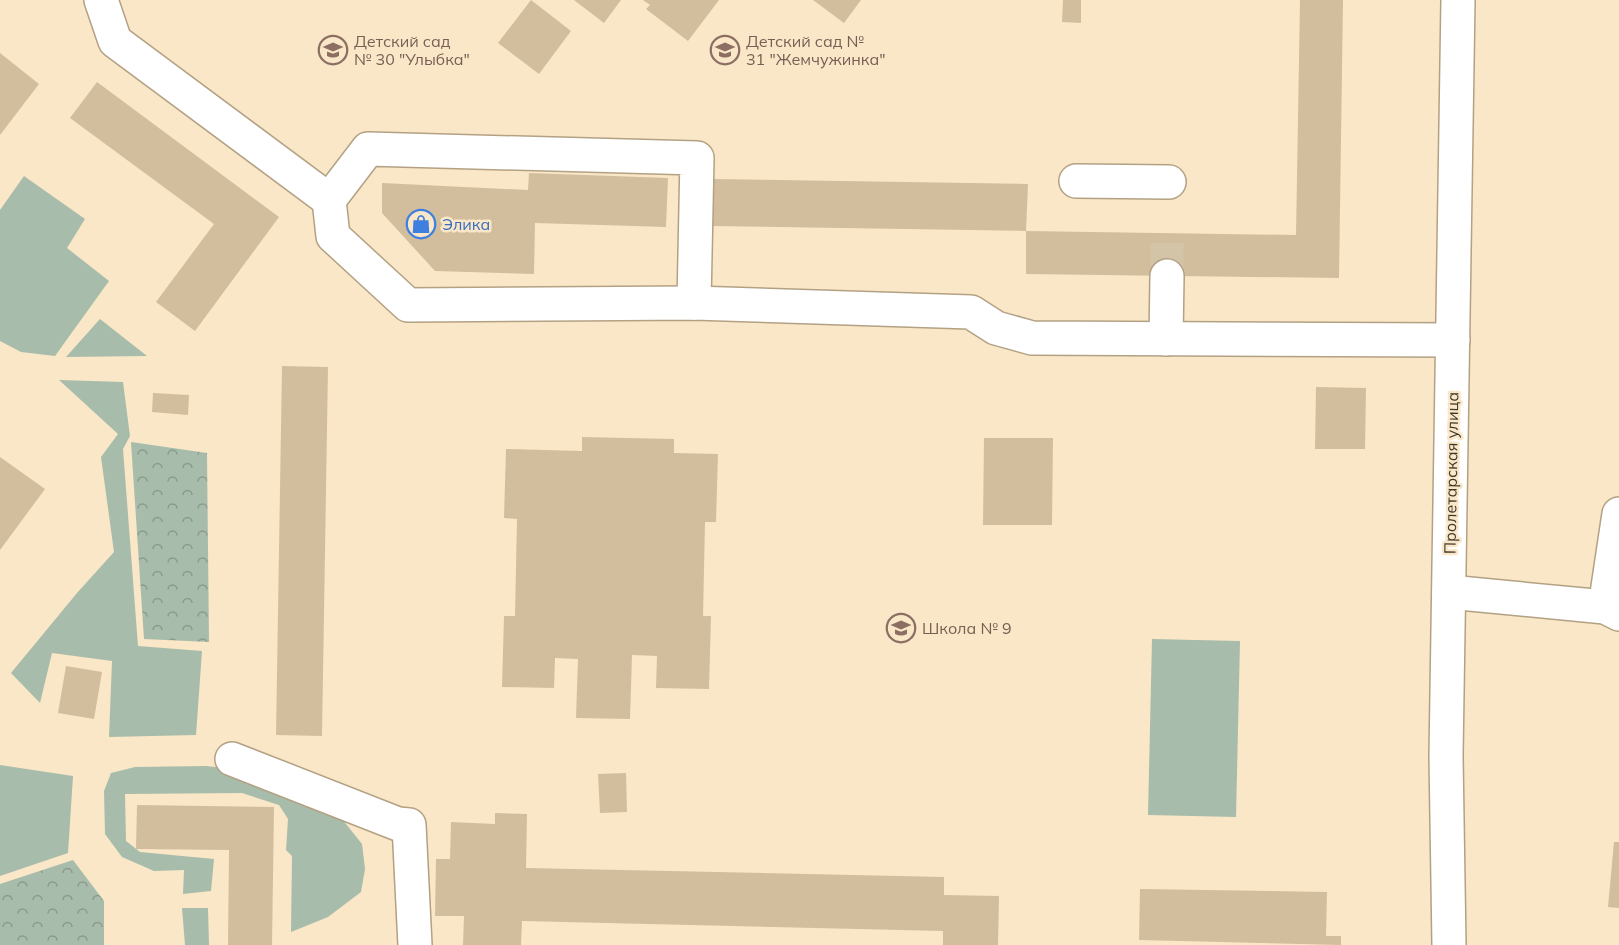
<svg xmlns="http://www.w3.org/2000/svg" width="1619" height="945" viewBox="0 0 1619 945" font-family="Mulish,sans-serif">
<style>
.grass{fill:#a8bcab}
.forest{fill:url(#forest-crowns)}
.building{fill:#d2be9d}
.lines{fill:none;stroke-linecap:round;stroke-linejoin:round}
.minor-tunnel{stroke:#d3c4a8;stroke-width:33;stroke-dasharray:33 16;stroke-linecap:butt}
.minor-casing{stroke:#b3a184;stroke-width:36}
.minor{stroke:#fff;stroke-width:33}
.labels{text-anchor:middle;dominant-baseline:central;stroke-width:5;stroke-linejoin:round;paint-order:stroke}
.education-label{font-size:16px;fill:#785e54;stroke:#f9e7c7;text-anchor:start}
.shop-label{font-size:16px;fill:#366cbe;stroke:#f9e7c7;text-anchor:start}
.street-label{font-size:16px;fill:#3d362a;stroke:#f9e7c7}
</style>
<defs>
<pattern id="forest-crowns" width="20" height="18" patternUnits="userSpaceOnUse" patternTransform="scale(1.5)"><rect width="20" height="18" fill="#a8bcab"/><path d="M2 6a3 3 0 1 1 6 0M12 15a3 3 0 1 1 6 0" fill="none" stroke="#8a9a8b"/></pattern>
</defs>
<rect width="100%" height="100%" fill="#f9e7c7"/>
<g class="grass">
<path d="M24 176 85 219 67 248 109 281 55 356 21 352 0 341V210Z"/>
<path d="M100 319 147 356 66 357Z"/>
<path d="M59 380 123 382 130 436 123 449 138 646 202 651 196 735 109 737 112 661 52 653 40 703 11 673 77 593 114 552 101 457 118 434Z"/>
<path d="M1152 639 1240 641 1236 817 1148 815Z"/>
<path d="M0 765 73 776 68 853 0 876Z"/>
<path d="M206 766 243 770 342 819 362 844 365 869 361 892 328 917 291 932 292 856 286 850 288 819 279 805 242 793 125 794 126 841 140 852 214 859 211 891 183 894 184 870 154 871 122 857 105 834 104 791 111 773 135 767Z"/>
<path d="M182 908H208L209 945H185Z"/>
</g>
<g class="forest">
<path d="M131 442 207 453 209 642 144 639Z"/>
<path d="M73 860 104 901V945H0V884Z"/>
</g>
<g class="building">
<path d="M531 0 571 31 539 74 498 43Z"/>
<path d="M574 0H621L604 23Z"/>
<path d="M643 0H719L688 41 646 9 650 5Z"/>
<path d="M813 0H861L844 23Z"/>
<path d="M1063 0H1081V23L1062 22Z"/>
<path d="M1300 0H1343L1339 278 1026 274V231L1296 235Z"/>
<path d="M0 53 39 84 0 135Z"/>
<path d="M97 82 279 217 195 331 156 302 214 224 70 118Z"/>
<path d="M529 173 668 178 666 227 535 223 534 274 435 271 382 213V183L528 190Z"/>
<path d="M713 179 1028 184 1026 231 712 226Z"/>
<path d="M282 366 328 367 322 736 276 735Z"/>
<path d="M1316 387 1366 388 1365 449H1315Z"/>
<path d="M153 393 189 395 188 415 152 412Z"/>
<path d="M582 437 674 439V453L718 454 716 522H705L703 616H711L709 689 656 688 657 656 632 655 630 719 576 718 578 659 555 658 554 688 502 687 504 616H515L517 519 504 518 506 449 582 451Z"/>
<path d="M984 438H1053L1052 525H983Z"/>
<path d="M0 457 45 489 0 550Z"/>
<path d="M66 666 102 672 94 719 58 713Z"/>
<path d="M626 773 627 812 600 813 598 774Z"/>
<path d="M137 805 274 807 272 945H228L229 850 136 849Z"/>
<path d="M495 813 527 814 526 868 944 877V895L999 896 998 945H943V931L522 921 521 945H463L464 916H435L436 859H450L451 822 495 824Z"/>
<path d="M1614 842H1619V908L1608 907Z"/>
<path d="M1140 889 1327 892 1326 936H1341V945L1139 940Z"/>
</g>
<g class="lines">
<path class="minor-tunnel" d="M1167 276V233"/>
<g class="minor-casing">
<g id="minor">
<path d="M101 0 115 41 329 200 333 236 408 305 694 303 971 312 996 328 1032 338 1453 340"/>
<path d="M1076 181 1169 182"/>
<path d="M329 200 368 149 697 158 694 303"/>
<path d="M1166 339 1167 276"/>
<path d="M1449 592 1605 607 1619 614"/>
<path d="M1605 607 1619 514"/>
<path d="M232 759 398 824 409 825 415 945"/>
<path d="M1449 945 1446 756 1458 0"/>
</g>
</g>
<use href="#minor" class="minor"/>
</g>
<defs>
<g id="school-ring" transform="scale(1.5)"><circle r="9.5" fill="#f9e7c7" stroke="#8d6e63" stroke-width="1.5"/><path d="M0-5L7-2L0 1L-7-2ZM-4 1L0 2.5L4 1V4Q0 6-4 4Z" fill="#8d6e63"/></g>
<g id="shop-ring" transform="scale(1.5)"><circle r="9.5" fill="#f9e7c7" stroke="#3f7fe0" stroke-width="1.5"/><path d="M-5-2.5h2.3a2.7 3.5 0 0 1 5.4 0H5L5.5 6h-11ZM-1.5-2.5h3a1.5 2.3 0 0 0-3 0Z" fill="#3f7fe0"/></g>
</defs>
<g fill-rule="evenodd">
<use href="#school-ring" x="333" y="50"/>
<use href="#school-ring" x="725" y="50"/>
<use href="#shop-ring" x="421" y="224"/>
<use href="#school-ring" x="901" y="628"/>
</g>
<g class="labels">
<g class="education-label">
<text x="354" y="41">Детский сад<tspan x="354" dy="18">№ 30 "Улыбка"</tspan></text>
<text x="746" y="41">Детский сад №<tspan x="746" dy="18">31 "Жемчужинка"</tspan></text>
<text x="922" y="628">Школа № 9</text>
</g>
<g class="shop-label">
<text x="442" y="224">Элика</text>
</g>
<g class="street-label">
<text transform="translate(1451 473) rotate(-89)">Пролетарская улица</text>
</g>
</g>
</svg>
